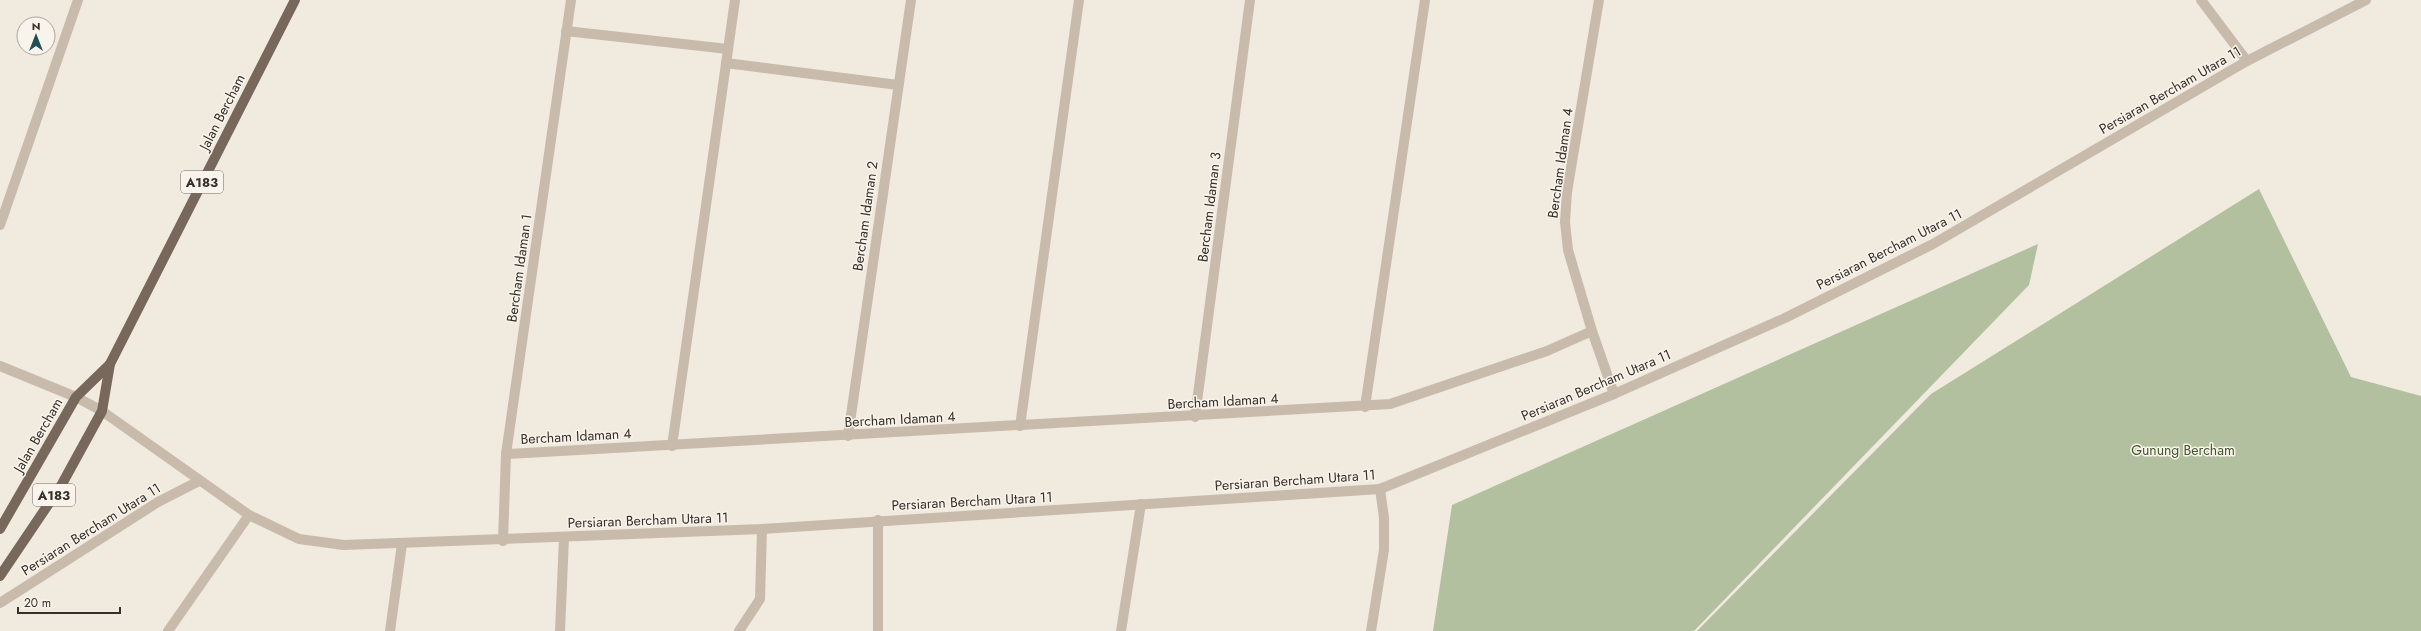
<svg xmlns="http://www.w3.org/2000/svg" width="2421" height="631" viewBox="0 0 2421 631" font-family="Jost,sans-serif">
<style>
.green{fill:#b2c09f}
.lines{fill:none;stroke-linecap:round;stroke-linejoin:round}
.service{stroke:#c9bbab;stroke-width:10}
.minor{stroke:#c9bbab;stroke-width:10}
.primary{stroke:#78685c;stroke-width:10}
.labels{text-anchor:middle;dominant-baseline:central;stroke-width:3;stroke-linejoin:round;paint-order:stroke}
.shield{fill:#f9f4eb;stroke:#716a64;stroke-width:1}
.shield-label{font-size:13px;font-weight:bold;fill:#372f2a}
.street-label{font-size:14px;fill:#372f2a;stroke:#f9f4eb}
.park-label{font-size:14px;fill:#43542f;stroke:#f9f4eb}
</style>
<rect width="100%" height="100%" fill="#f1eadf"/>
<g class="green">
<path d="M2259 189 2351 377 2421 396V631H1697L1931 394Z"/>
<path d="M2038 244 2029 285 1694 631H1433L1452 505Z"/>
</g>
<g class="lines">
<g class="service">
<path d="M2201 0 2247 61"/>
<path d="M566 31 728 49"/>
<path d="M726 63 898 85"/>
<path d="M1365 407 1425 0"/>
<path d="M1020 426 1079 0"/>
<path d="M672 446 735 0"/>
<path d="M390 631 402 544"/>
<path d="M739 631 760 599 762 529"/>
</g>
<g class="minor">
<path d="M1599 0 1567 192 1565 222 1568 250 1592 331 1614 394"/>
<path d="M0 225 78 0"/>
<path d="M0 366 76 397 102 411 249 515 299 539 344 545 762 529 1380 489 1614 394 1785 318 1933 244 2247 61 2366 0"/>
<path d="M1195 417 1250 0"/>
<path d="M848 436 911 0"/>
<path d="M506 454 1390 404 1547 351 1592 331"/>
<path d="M503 541 506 454 571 0"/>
<path d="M0 603 158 502 199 481"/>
<path d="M168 631 249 515"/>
<path d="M560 631 564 538"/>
<path d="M878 631V520"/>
<path d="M1121 631 1141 504"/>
<path d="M1371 631 1384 550V518L1380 489"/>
</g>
<g class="primary">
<path d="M0 529 76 397 110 364"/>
<path d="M0 576 62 484 102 411 110 364 295 0"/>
</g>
</g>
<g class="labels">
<g class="shield">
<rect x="181" y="171" width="42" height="22" rx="3"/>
<rect x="33" y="484" width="42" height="22" rx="3"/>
</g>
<g class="shield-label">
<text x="202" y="182">A183</text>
<text x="54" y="495">A183</text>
</g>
<g class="street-label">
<text transform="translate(2170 90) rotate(-30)">Persiaran Bercham Utara 11</text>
<text transform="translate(222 112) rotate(-63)">Jalan Bercham</text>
<text transform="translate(1560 163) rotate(-82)">Bercham Idaman 4</text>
<text transform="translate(1209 207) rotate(-83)">Bercham Idaman 3</text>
<text transform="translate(865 216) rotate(-82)">Bercham Idaman 2</text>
<text transform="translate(1889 249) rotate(-27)">Persiaran Bercham Utara 11</text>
<text transform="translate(519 268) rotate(-82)">Bercham Idaman 1</text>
<text transform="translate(1596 385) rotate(-23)">Persiaran Bercham Utara 11</text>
<text transform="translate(1223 401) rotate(-3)">Bercham Idaman 4</text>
<text transform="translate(900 419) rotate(-3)">Bercham Idaman 4</text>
<text transform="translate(38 435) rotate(-60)">Jalan Bercham</text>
<text transform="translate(576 436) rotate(-3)">Bercham Idaman 4</text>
<text transform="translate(1295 480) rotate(-4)">Persiaran Bercham Utara 11</text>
<text transform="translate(972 501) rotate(-3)">Persiaran Bercham Utara 11</text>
<text transform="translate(648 520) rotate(-2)">Persiaran Bercham Utara 11</text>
<text transform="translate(91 529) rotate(-32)">Persiaran Bercham Utara 11</text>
</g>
<g class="park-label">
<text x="2183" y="450">Gunung Bercham</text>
</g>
</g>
<g transform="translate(36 36)"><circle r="19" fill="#f9f4eb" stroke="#aba59e"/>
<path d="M0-3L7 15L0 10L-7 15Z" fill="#224e57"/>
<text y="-6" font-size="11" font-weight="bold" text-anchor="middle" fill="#372f2a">N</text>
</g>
<path d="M18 607v6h102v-6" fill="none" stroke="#372f2a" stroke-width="2"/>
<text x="24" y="607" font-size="12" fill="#372f2a" stroke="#f9f4eb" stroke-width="3" paint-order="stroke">20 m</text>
</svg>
